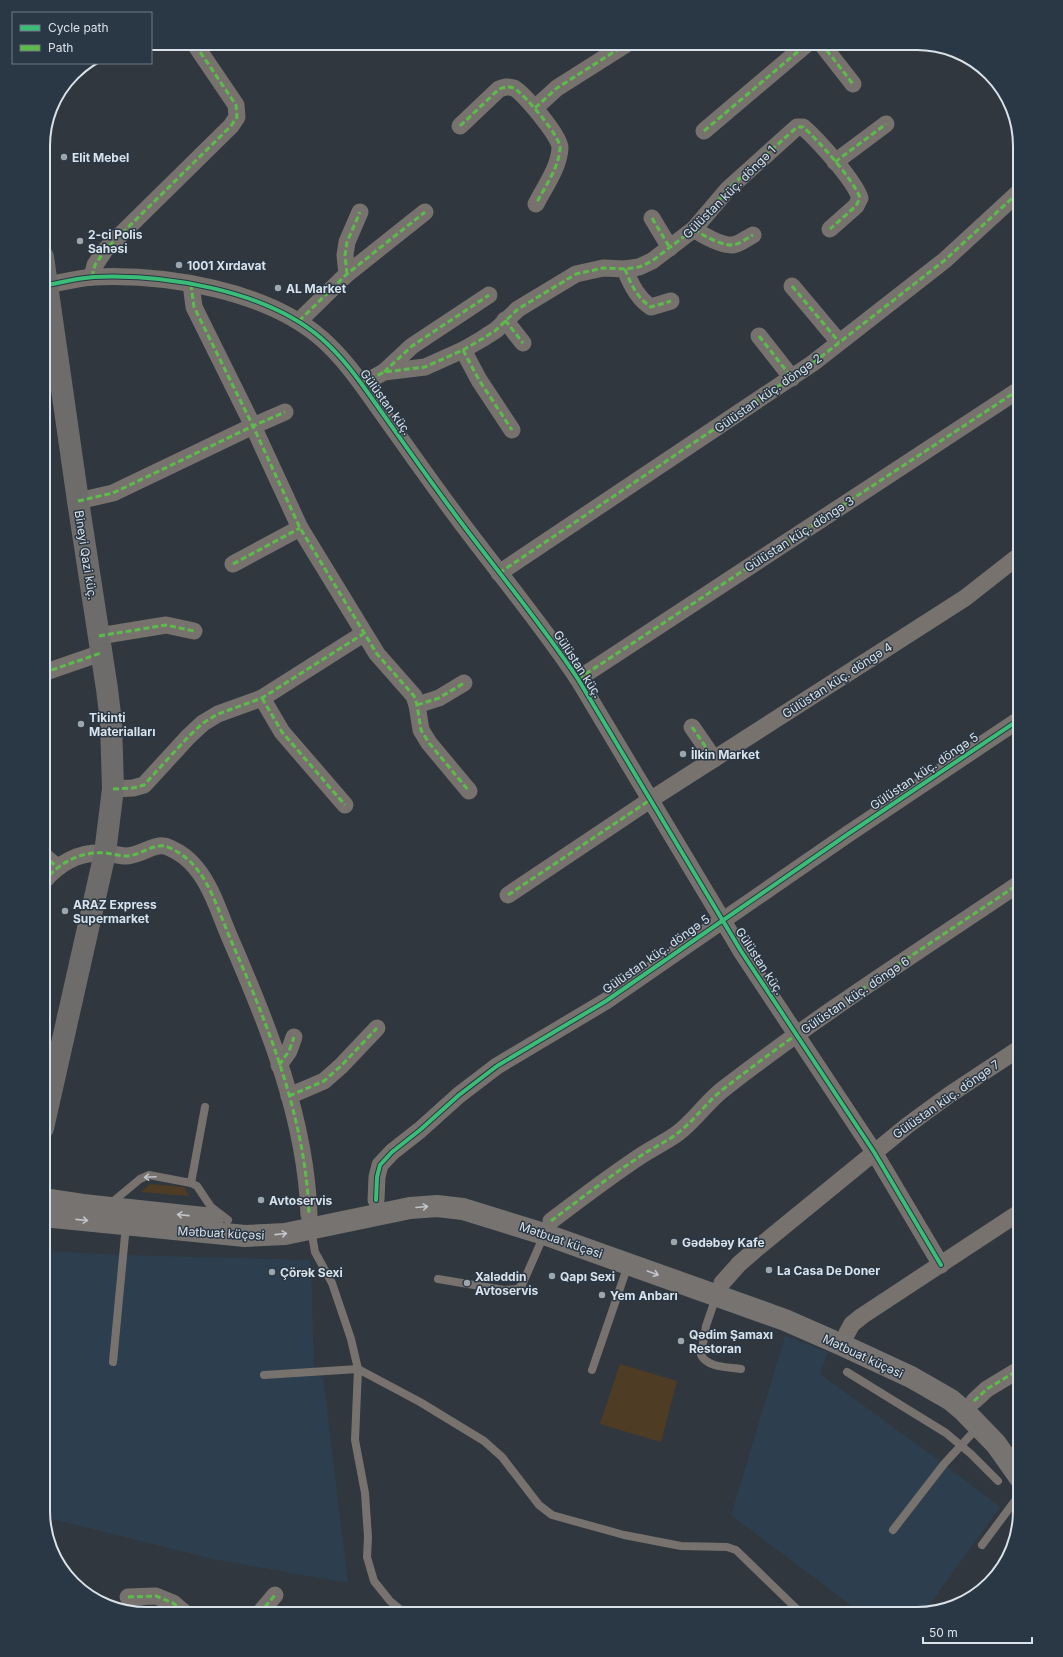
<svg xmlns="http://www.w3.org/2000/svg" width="1063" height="1657" viewBox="0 0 1063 1657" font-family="Inter,sans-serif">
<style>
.built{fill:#2d3f4e}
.green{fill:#4f3c24}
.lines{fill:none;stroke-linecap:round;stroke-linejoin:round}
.service{stroke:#77726e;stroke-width:8}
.minor{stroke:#77726e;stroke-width:17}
.secondary{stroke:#6d6c6a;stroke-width:22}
.primary{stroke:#767371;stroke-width:22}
.quiet{stroke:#5cbc4b;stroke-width:3;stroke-dasharray:6 3;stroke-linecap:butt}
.cycleway-casing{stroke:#2a3744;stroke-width:6}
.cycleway{stroke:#3abd76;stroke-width:4}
.oneway{stroke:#c0c5ca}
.oneway2{stroke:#c0c6cb}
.poi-dot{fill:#9ea6ad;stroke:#2a3744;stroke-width:1.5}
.labels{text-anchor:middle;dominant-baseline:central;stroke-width:3;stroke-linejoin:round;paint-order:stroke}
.poi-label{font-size:12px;font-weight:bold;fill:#d9e1e9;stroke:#2a3744;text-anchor:start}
.street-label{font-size:12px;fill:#d9e1e9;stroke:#2a3744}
.rim{fill:none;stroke:#d9e1e9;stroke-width:2}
</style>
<rect width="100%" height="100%" fill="#30373e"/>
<g class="built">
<path d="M45 1251 124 1255 311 1260 314 1376 323 1377 348 1583 213 1559 44 1517 43 1511V1259Z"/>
<path d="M785 1336 828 1352 820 1374 944 1464 1000 1507 924 1612 917 1614H863L731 1515Z"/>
</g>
<g class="green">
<path d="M150 1184 184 1187 189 1196 141 1192Z"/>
<path d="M620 1364 677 1381 661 1442 600 1424Z"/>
</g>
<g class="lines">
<g class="service">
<path d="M43 930 46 932"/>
<path d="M191 1183 205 1107"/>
<path d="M110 1204 140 1179 149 1175 191 1183 197 1186 211 1207 228 1220"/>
<path d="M311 1229 315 1252 332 1283 351 1339 358 1369 355 1440 365 1493 368 1537 367 1557 374 1581 390 1601 406 1614"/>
<path d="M438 1279 504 1290 517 1289 522 1285 544 1235"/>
<path d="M716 1297 706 1326 701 1355C708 1368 728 1367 741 1369"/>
<path d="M113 1362 126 1225"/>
<path d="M592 1370 628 1265"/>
<path d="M847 1372 946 1433 971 1454 998 1481"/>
<path d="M264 1375 358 1369 420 1402 484 1441 502 1457 539 1505 552 1515 624 1535 681 1546 727 1547 736 1550 802 1614"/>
<path d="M893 1530 944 1464 978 1427"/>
<path d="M982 1545 1020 1494"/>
</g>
<g class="minor">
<path d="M821 43 853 84"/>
<path d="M535 108 557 88 628 43"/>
<path d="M460 126 499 89C505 87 508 86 514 88 524 94 561 137 560 148 559 168 545 186 536 204"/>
<path d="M704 131 808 43"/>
<path d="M835 162 886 124"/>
<path d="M652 218 670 248"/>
<path d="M694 229C702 235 722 246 733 245 740 244 747 238 753 235"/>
<path d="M625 269C630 283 638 299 651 307L671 301"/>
<path d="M347 274 345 255 347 242 360 212"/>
<path d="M92 277 95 265 105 250 231 126 237 117 236 105 194 43"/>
<path d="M191 284 194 307 253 426 300 528 377 654 414 696 417 705 421 730 429 743 469 791"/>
<path d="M48 285C63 282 78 278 94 277 166 274 265 290 321 338 344 358 361 383 378 407 400 438 421 468 443 498 487 559 536 616 578 679L741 951 874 1152 941 1265"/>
<path d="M792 286 839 342"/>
<path d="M505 320 523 343"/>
<path d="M299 321 347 274 425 212"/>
<path d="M759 336 792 378"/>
<path d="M463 350 479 380 512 430"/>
<path d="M384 372 412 346 489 295"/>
<path d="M362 384 384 372 425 367 463 350 482 339 496 330 518 309 576 274 603 268 625 269 639 267 652 261 694 229 728 189 797 127H803C818 140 854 180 860 198L856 206 830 229"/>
<path d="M78 501 113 493 253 426 285 412"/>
<path d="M233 564 300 528"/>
<path d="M499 573 813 363 945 260 1020 191"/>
<path d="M99 636 166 625 194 631"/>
<path d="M43 673 101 653"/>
<path d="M578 679 1020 389"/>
<path d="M262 698 282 732 345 805"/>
<path d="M417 705 439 698 464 683"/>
<path d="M692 727 714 759"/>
<path d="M113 789 133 788 144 785 188 737 203 723 218 714 262 698 363 634"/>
<path d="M43 855 57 867"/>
<path d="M43 882C59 863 80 851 106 853 112 854 118 855 124 856 141 857 155 840 170 848 179 852 189 859 196 868 212 887 220 915 230 938 268 1025 306 1119 309 1215"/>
<path d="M508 895 650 800 965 598 1020 555"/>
<path d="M279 1065 289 1051 294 1037"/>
<path d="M289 1096 324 1081 341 1066 377 1028"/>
<path d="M376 1200 377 1177 380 1165 392 1152 420 1130 459 1095 497 1066 606 1001 848 834 1020 719"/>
<path d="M551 1221C580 1199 609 1177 639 1157 652 1148 666 1142 678 1133 696 1119 708 1100 726 1087 820 1014 921 950 1020 883"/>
<path d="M722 1283 739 1264 755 1250 908 1125 949 1095 1020 1048"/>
<path d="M847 1333 852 1324 862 1316 1020 1212"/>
<path d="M974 1401 987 1389 1020 1369"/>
<path d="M128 1597 156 1596 173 1603 186 1614"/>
<path d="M259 1614 275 1595"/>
</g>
<path class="secondary" d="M43 1128 105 853 113 789 111 722 107 689 78 501 43 257"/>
<g class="primary">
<path d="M43 1199 83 1205 213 1219"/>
<path d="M43 1216 245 1236 285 1234 410 1208 437 1206 463 1209 544 1234 785 1320 842 1345 911 1377 951 1400 965 1412 996 1444 1020 1478"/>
</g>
<g class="quiet">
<path d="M821 43 853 84"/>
<path d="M535 108 557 88 628 43"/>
<path d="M460 126 499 89C505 87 508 86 514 88 524 94 561 137 560 148 559 168 545 186 536 204"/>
<path d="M704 131 808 43"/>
<path d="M835 162 886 124"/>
<path d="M652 218 670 248"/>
<path d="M694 229C702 235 722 246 733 245 740 244 747 238 753 235"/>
<path d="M625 269C630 283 638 299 651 307L671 301"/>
<path d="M347 274 345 255 347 242 360 212"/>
<path d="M92 277 95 265 105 250 231 126 237 117 236 105 194 43"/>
<path d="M191 284 194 307 253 426 300 528 377 654 414 696 417 705 421 730 429 743 469 791"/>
<path d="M792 286 839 342"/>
<path d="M505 320 523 343"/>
<path d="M299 321 347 274 425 212"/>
<path d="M759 336 792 378"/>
<path d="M463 350 479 380 512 430"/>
<path d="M384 372 412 346 489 295"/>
<path d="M362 384 384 372 425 367 463 350 482 339 496 330 518 309 576 274 603 268 625 269 639 267 652 261 694 229 728 189 797 127H803C818 140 854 180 860 198L856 206 830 229"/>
<path d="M78 501 113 493 253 426 285 412"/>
<path d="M233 564 300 528"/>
<path d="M499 573 813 363 945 260 1020 191"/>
<path d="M99 636 166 625 194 631"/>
<path d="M43 673 101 653"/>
<path d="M578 679 1020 389"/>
<path d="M262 698 282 732 345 805"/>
<path d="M417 705 439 698 464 683"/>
<path d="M692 727 714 759"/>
<path d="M113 789 133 788 144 785 188 737 203 723 218 714 262 698 363 634"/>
<path d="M43 855 57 867"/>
<path d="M43 882C59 863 80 851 106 853 112 854 118 855 124 856 141 857 155 840 170 848 179 852 189 859 196 868 212 887 220 915 230 938 268 1025 306 1119 309 1215"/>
<path d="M508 895 650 800"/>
<path d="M279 1065 289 1051 294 1037"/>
<path d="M289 1096 324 1081 341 1066 377 1028"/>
<path d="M551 1221C580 1199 609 1177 639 1157 652 1148 666 1142 678 1133 696 1119 708 1100 726 1087 820 1014 921 950 1020 883"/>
<path d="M974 1401 987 1389 1020 1369"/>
<path d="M128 1597 156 1596 173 1603 186 1614"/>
<path d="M259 1614 275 1595"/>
</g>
<g class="cycleway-casing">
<g id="cycleway">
<path d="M48 285C63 282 78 278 94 277 166 274 265 290 321 338 344 358 361 383 378 407 400 438 421 468 443 498 487 559 536 616 578 679L741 951 874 1152 941 1265"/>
<path d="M376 1200 377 1177 380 1165 392 1152 420 1130 459 1095 497 1066 606 1001 848 834 1020 719"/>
</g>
</g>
<use href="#cycleway" class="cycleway"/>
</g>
<defs><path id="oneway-shaft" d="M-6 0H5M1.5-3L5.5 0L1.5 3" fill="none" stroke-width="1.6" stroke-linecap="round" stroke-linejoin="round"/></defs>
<use class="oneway" href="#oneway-shaft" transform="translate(150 1177) rotate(177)"/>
<g class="oneway2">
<use href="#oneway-shaft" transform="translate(422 1207) rotate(-5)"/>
<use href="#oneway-shaft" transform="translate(183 1215) rotate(-174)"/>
<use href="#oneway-shaft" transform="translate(82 1220) rotate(6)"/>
<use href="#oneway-shaft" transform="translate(281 1234) rotate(-6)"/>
<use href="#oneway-shaft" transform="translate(653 1273) rotate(20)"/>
</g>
<g class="poi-dot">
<circle cx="64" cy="157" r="4"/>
<circle cx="80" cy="241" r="4"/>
<circle cx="179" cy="265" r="4"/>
<circle cx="278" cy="288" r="4"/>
<circle cx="81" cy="724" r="4"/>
<circle cx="683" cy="754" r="4"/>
<circle cx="65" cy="911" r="4"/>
<circle cx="261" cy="1200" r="4"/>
<circle cx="674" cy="1242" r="4"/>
<circle cx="769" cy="1270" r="4"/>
<circle cx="272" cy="1272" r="4"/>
<circle cx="552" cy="1276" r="4"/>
<circle cx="467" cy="1283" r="4"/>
<circle cx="602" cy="1295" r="4"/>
<circle cx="681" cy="1341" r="4"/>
</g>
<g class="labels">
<g class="poi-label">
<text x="72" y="157">Elit Mebel</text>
<text x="88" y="234">2-ci Polis<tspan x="88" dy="14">Sahəsi</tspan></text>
<text x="187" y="265">1001 Xırdavat</text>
<text x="286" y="288">AL Market</text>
<text x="89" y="717">Tikinti<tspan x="89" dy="14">Materialları</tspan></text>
<text x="691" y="754">İlkin Market</text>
<text x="73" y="904">ARAZ Express<tspan x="73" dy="14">Supermarket</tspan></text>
<text x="269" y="1200">Avtoservis</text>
<text x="682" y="1242">Gədəbəy Kafe</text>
<text x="777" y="1270">La Casa De Doner</text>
<text x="280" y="1272">Çörək Sexi</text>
<text x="475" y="1276">Xaləddin<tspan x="475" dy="14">Avtoservis</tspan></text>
<text x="560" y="1276">Qapı Sexi</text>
<text x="610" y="1295">Yem Anbarı</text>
<text x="689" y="1334">Qədim Şamaxı<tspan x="689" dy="14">Restoran</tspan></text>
</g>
<g class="street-label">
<text transform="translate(729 192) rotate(-45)">Gülüstan küç. döngə 1</text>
<text transform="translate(768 393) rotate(-35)">Gülüstan küç. döngə 2</text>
<text transform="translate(386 402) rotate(54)">Gülüstan küç.</text>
<text transform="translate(799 534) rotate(-33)">Gülüstan küç. döngə 3</text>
<text transform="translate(86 555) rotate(81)">Bineyi Qazi küç.</text>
<text transform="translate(578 664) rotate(57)">Gülüstan küç.</text>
<text transform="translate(837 680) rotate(-33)">Gülüstan küç. döngə 4</text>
<text transform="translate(924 771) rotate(-34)">Gülüstan küç. döngə 5</text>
<text transform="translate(656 954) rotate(-35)">Gülüstan küç. döngə 5</text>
<text transform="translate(760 961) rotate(57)">Gülüstan küç.</text>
<text transform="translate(855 995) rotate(-34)">Gülüstan küç. döngə 6</text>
<text transform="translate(946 1099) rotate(-35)">Gülüstan küç. döngə 7</text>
<text transform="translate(221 1233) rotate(3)">Mətbuat küçəsi</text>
<text transform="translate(561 1240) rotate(19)">Mətbuat küçəsi</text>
<text transform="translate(863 1356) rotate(25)">Mətbuat küçəsi</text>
</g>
</g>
<path d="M0 0H1063V1657H0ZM146 50H917A96 96 0 0 1 1013 146V1511A96 96 0 0 1 917 1607H146A96 96 0 0 1 50 1511V146A96 96 0 0 1 146 50Z" fill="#2a3744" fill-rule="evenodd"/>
<path class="rim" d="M146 50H917A96 96 0 0 1 1013 146V1511A96 96 0 0 1 917 1607H146A96 96 0 0 1 50 1511V146A96 96 0 0 1 146 50Z"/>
<rect x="12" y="12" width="140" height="52" fill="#2a3744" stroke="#707b86"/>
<rect x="20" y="25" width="20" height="6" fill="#3abd76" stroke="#707b86"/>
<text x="48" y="32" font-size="12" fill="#d9e1e9">Cycle path</text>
<rect x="20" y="45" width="20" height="6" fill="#5cbc4b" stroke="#707b86"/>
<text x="48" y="52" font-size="12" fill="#d9e1e9">Path</text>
<path d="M923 1637v6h109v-6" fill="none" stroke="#d9e1e9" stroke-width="2"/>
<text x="929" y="1637" font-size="12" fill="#d9e1e9" stroke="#2a3744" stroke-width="3" paint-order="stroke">50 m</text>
</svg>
